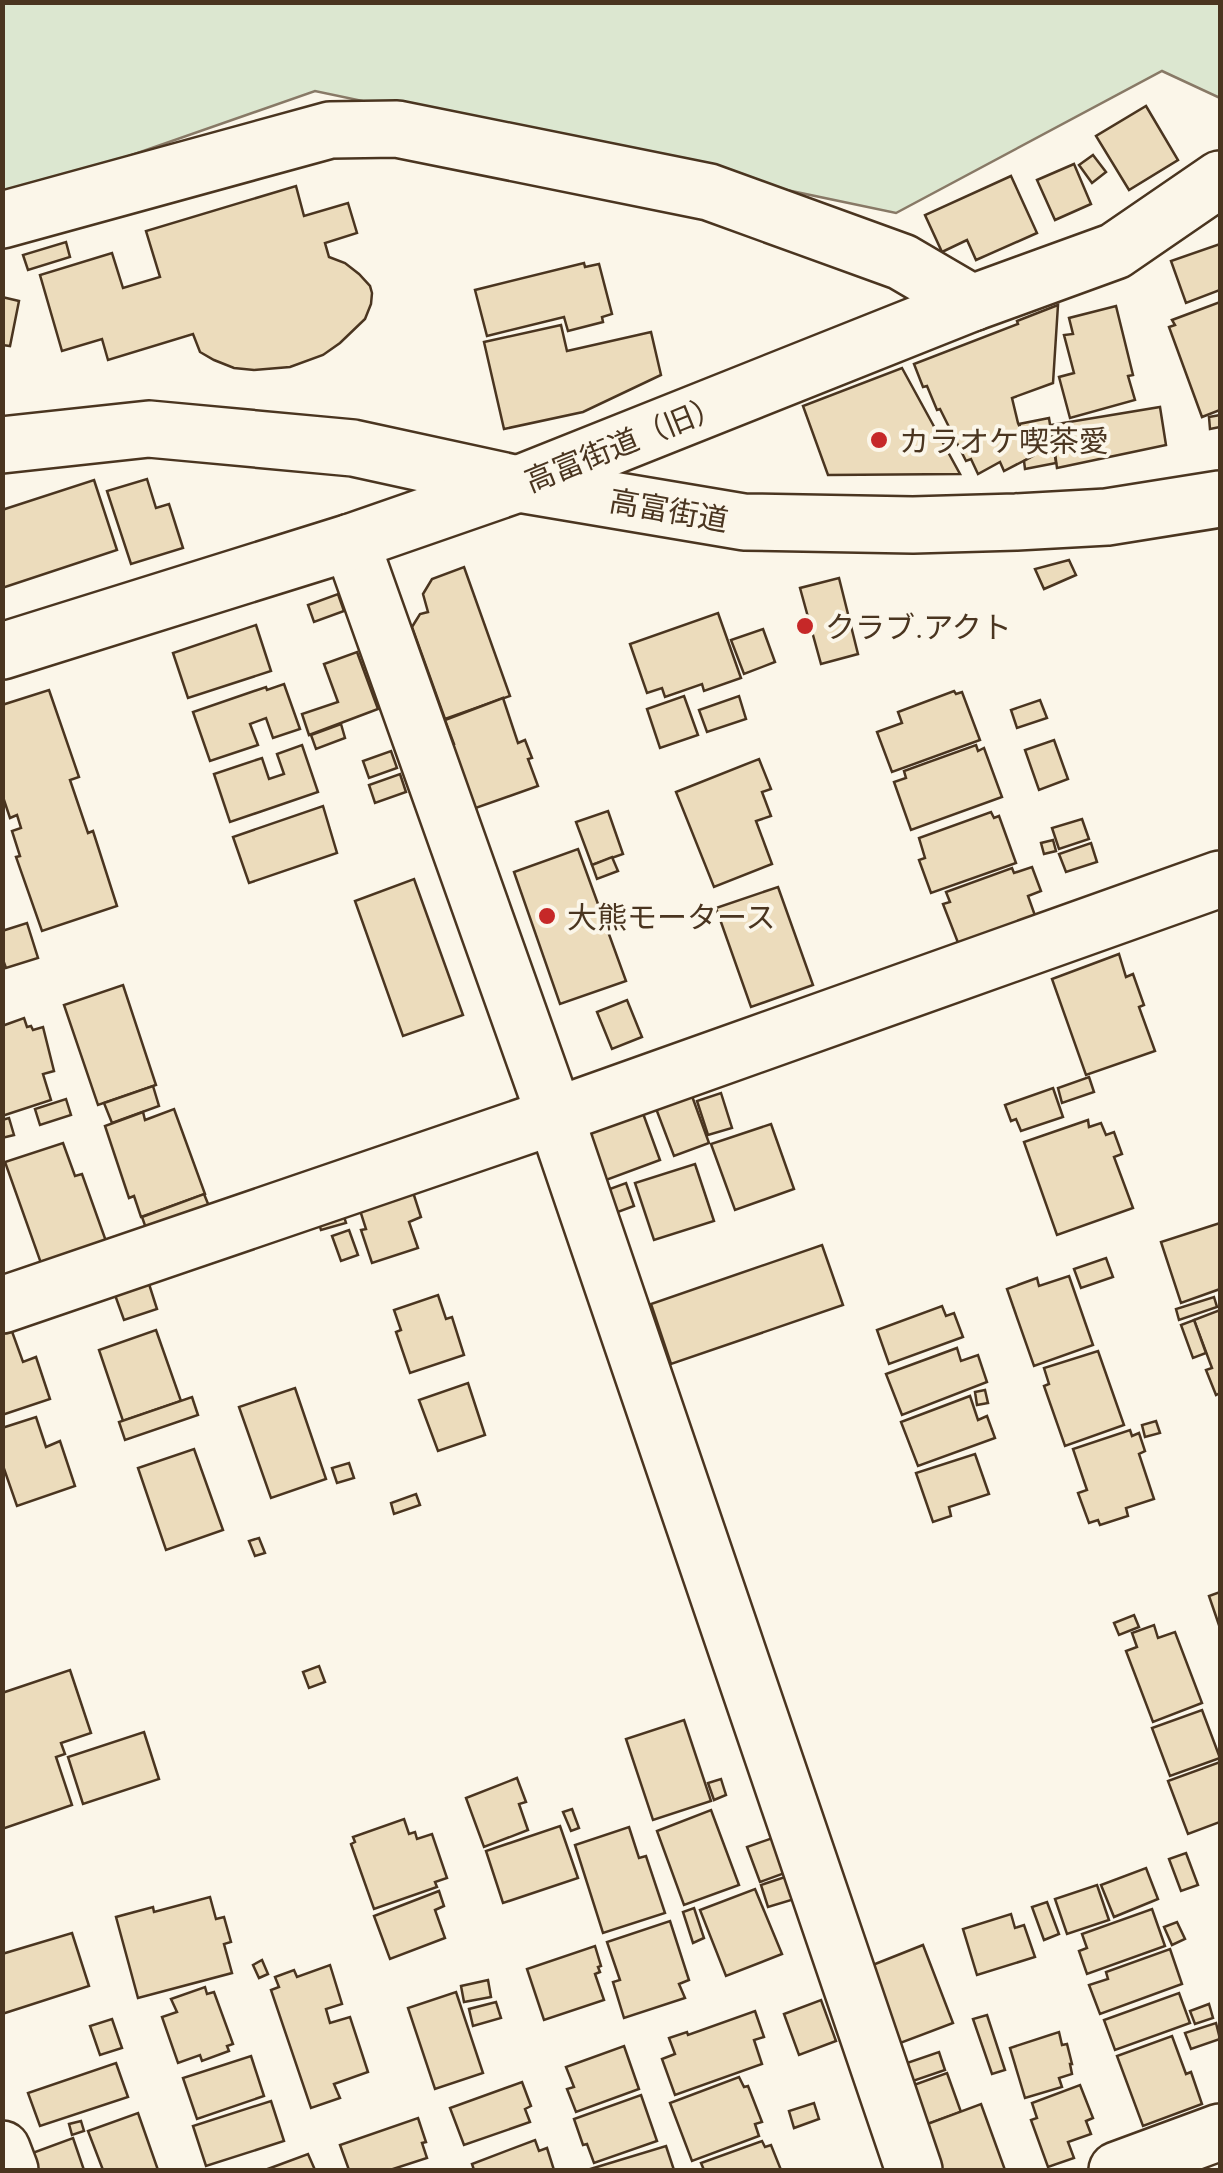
<svg xmlns="http://www.w3.org/2000/svg" width="1223" height="2173" viewBox="0 0 1223 2173" font-family="Barlow,'Noto Sans JP',sans-serif">
<style>
.green{fill:#dce7d0;stroke:#887966;stroke-width:2.5}
.building{fill:#ecdcbc;stroke:#4a3520;stroke-width:2.5}
.lines{fill:none;stroke-linecap:round;stroke-linejoin:round}
.minor-casing{stroke:#4a3520;stroke-width:60}
.minor{stroke:#fbf6e9;stroke-width:55}
.poi-dot{fill:#c62828;stroke:#fbf6e9;stroke-width:4}
.labels{text-anchor:middle;dominant-baseline:central;stroke-width:8;stroke-linejoin:round;paint-order:stroke}
.poi-label{font-size:30px;fill:#4a3520;stroke:#fbf6e9;text-anchor:start}
.street-label{font-size:30px;fill:#4a3520;stroke:#fbf6e9}
</style>
<rect width="100%" height="100%" fill="#fbf6e9"/>
<path class="green" d="M2 3H1220V98L1162 71 896 213 315 91 3 200Z"/>
<g class="building">
<path d="M1146 106 1178 160 1129 190 1096 136Z"/>
<path d="M1093 155 1106 172 1092 183 1079 165Z"/>
<path d="M1074 164 1091 204 1055 220 1037 180Z"/>
<path d="M1011 176 1037 233 976 260 967 240 942 252 925 215Z"/>
<path d="M296 186 304 216 348 203 357 233 325 243 329 257 345 263 359 274 370 286 372 293 371 304 365 319 340 343 323 355 290 367 254 370 234 368 214 360 200 352 193 334 108 360 102 339 62 351 40 275 112 253 123 288 160 277 146 231Z"/>
<path d="M66 242 70 257 28 270 23 255Z"/>
<path d="M1220 244V290L1186 303 1171 261Z"/>
<path d="M584 263 585 267 599 264 612 314 602 317 603 322 568 331 564 317 487 336 475 290Z"/>
<path d="M2 297 19 301 10 346 2 345Z"/>
<path d="M1220 302V410L1202 417 1169 327 1175 325 1172 320Z"/>
<path d="M1058 305 1053 383 1012 398 1018 423 1033 456 1004 471 1000 462 978 474 971 459 966 461 940 409 937 410 927 386 923 387 914 364 1018 324 1017 321Z"/>
<path d="M1116 306 1133 375 1128 376 1135 400 1070 418 1059 377 1074 373 1064 335 1073 334 1069 318Z"/>
<path d="M561 325 567 351 651 332 661 375 583 412 504 429 484 342Z"/>
<path d="M902 368 960 474 828 475 803 406Z"/>
<path d="M1160 407 1166 445 1057 468 1051 425Z"/>
<path d="M1220 415V427L1210 429 1209 417Z"/>
<path d="M1049 418 1056 463 1025 469 1024 461 1033 456 1019 424Z"/>
<path d="M147 479 156 508 169 504 183 548 131 564 107 491Z"/>
<path d="M94 480 117 550 2 588V510Z"/>
<path d="M1069 560 1076 575 1044 589 1035 569Z"/>
<path d="M464 567 510 696 445 719 412 627 420 614 428 612 423 594 432 579Z"/>
<path d="M839 578 858 654 821 664 800 588Z"/>
<path d="M338 594 344 611 314 622 308 605Z"/>
<path d="M718 613 741 678 704 691 702 684 665 697 662 688 647 693 630 644Z"/>
<path d="M256 625 271 671 188 698 173 653Z"/>
<path d="M763 629 775 662 744 674 731 640Z"/>
<path d="M357 652 378 709 309 735 302 714 338 702 324 664Z"/>
<path d="M284 684 300 729 273 738 266 718 250 724 258 745 210 761 193 712 266 687 267 690Z"/>
<path d="M49 690 79 777 70 780 88 833 93 831 117 906 42 931 16 857 20 856 12 831 21 828 17 815 10 818 2 794V705Z"/>
<path d="M954 691 956 694 962 692 980 740 892 772 877 732 902 723 898 712Z"/>
<path d="M684 696 698 735 660 748 647 709Z"/>
<path d="M739 696 746 719 707 732 699 710Z"/>
<path d="M503 698 518 743 525 740 532 758 528 759 538 786 470 810 447 747 454 744 445 720Z"/>
<path d="M1040 700 1047 718 1017 728 1011 710Z"/>
<path d="M341 724 345 738 316 749 311 735Z"/>
<path d="M1054 740 1068 779 1039 790 1025 750Z"/>
<path d="M302 745 318 792 230 822 214 774 262 758 269 779 284 774 277 754Z"/>
<path d="M976 745 978 751 984 748 1002 797 911 830 894 782 906 778 904 771Z"/>
<path d="M391 751 397 768 369 778 363 761Z"/>
<path d="M759 759 771 789 762 792 771 816 756 821 772 864 714 887 676 792Z"/>
<path d="M400 774 406 792 375 803 369 785Z"/>
<path d="M323 806 337 853 249 883 233 837Z"/>
<path d="M608 811 623 854 592 865 576 822Z"/>
<path d="M991 812 994 818 999 816 1016 863 931 893 919 860 925 858 919 838Z"/>
<path d="M1082 819 1089 839 1059 849 1052 828Z"/>
<path d="M1053 840 1056 851 1044 854 1041 843Z"/>
<path d="M1091 843 1097 862 1066 872 1059 854Z"/>
<path d="M578 849 626 981 560 1004 514 872Z"/>
<path d="M612 857 618 871 597 879 592 865Z"/>
<path d="M1032 867 1041 891 1028 896 1038 924 962 953 943 904 950 902 946 892 1012 868 1014 873Z"/>
<path d="M414 879 463 1015 403 1036 355 901Z"/>
<path d="M778 887 813 985 751 1007 716 908Z"/>
<path d="M27 923 38 958 6 968 2 957V931Z"/>
<path d="M1119 954 1126 977 1133 974 1144 1005 1139 1007 1155 1051 1086 1075 1052 979Z"/>
<path d="M123 985 156 1085 98 1105 64 1005Z"/>
<path d="M627 1000 642 1037 612 1049 597 1012Z"/>
<path d="M24 1018 27 1027 31 1026 33 1030 43 1027 54 1071 43 1074 51 1100 2 1116V1026Z"/>
<path d="M1089 1077 1094 1092 1062 1103 1058 1088Z"/>
<path d="M688 1085 709 1143 674 1156 652 1098Z"/>
<path d="M153 1086 159 1106 112 1123 104 1103Z"/>
<path d="M1053 1088 1063 1117 1021 1131 1016 1119 1011 1121 1005 1105Z"/>
<path d="M721 1093 732 1128 708 1135 697 1101Z"/>
<path d="M66 1099 71 1115 40 1125 35 1109Z"/>
<path d="M641 1108 660 1160 598 1183 578 1131Z"/>
<path d="M174 1109 205 1194 141 1217 134 1196 129 1198 105 1126 143 1112 145 1120Z"/>
<path d="M9 1118 14 1135 2 1138V1120Z"/>
<path d="M1088 1120 1089 1127 1101 1123 1106 1135 1114 1132 1122 1154 1114 1157 1133 1208 1057 1235 1024 1142Z"/>
<path d="M771 1124 794 1189 735 1210 711 1144Z"/>
<path d="M63 1143 75 1176 82 1174 107 1244 42 1266 5 1162Z"/>
<path d="M695 1164 714 1221 654 1240 635 1183Z"/>
<path d="M626 1183 634 1206 607 1216 599 1193Z"/>
<path d="M411 1186 421 1217 409 1222 418 1248 372 1263 361 1230 366 1229 358 1204Z"/>
<path d="M204 1194 211 1211 148 1234 142 1217Z"/>
<path d="M341 1207 346 1223 321 1230 316 1214Z"/>
<path d="M1220 1223V1289L1181 1303 1161 1242Z"/>
<path d="M349 1230 358 1255 341 1261 332 1236Z"/>
<path d="M822 1245 843 1305 671 1364 651 1304Z"/>
<path d="M1106 1258 1113 1277 1081 1288 1074 1269Z"/>
<path d="M1069 1276 1093 1345 1034 1366 1007 1289 1037 1278 1039 1286Z"/>
<path d="M149 1284 157 1309 124 1320 115 1295Z"/>
<path d="M438 1295 446 1319 452 1317 464 1355 410 1373 396 1332 401 1330 394 1310Z"/>
<path d="M1214 1297 1217 1307 1179 1320 1176 1309Z"/>
<path d="M942 1306 946 1316 954 1313 963 1337 889 1364 877 1330Z"/>
<path d="M1220 1310V1393L1216 1395 1206 1370 1212 1368 1194 1320Z"/>
<path d="M1194 1320 1206 1353 1193 1358 1181 1325Z"/>
<path d="M10 1326 23 1362 36 1357 50 1399 2 1415V1329Z"/>
<path d="M156 1330 181 1401 123 1421 99 1350Z"/>
<path d="M957 1348 961 1361 978 1355 987 1382 902 1415 886 1374Z"/>
<path d="M1098 1351 1124 1425 1065 1446 1044 1386 1049 1384 1044 1368Z"/>
<path d="M468 1383 485 1435 438 1451 419 1400Z"/>
<path d="M295 1388 326 1479 271 1498 239 1407Z"/>
<path d="M985 1390 988 1403 977 1405 975 1392Z"/>
<path d="M970 1396 978 1420 987 1416 995 1438 918 1466 901 1422Z"/>
<path d="M192 1397 198 1415 125 1440 119 1422Z"/>
<path d="M36 1417 46 1447 60 1441 75 1486 17 1506 2 1463V1428Z"/>
<path d="M1156 1421 1160 1433 1145 1437 1142 1425Z"/>
<path d="M1130 1430 1132 1436 1139 1433 1145 1451 1139 1454 1154 1499 1126 1508 1128 1516 1100 1525 1098 1520 1089 1523 1078 1493 1087 1490 1073 1449Z"/>
<path d="M194 1449 223 1530 166 1550 138 1468Z"/>
<path d="M975 1454 989 1494 949 1507 951 1516 933 1522 916 1473Z"/>
<path d="M349 1463 354 1478 337 1483 332 1468Z"/>
<path d="M416 1494 420 1505 394 1514 391 1503Z"/>
<path d="M259 1538 265 1553 255 1556 249 1541Z"/>
<path d="M1220 1592V1628L1209 1596Z"/>
<path d="M1134 1615 1139 1627 1119 1635 1114 1623Z"/>
<path d="M1154 1625 1158 1638 1175 1632 1202 1703 1153 1722 1126 1651 1137 1647 1132 1633Z"/>
<path d="M319 1666 325 1682 309 1688 303 1672Z"/>
<path d="M70 1670 91 1733 61 1743 65 1754 56 1757 72 1805 2 1829V1693Z"/>
<path d="M1202 1710 1220 1758 1170 1776 1152 1728Z"/>
<path d="M684 1720 711 1801 653 1820 626 1739Z"/>
<path d="M144 1732 159 1779 83 1804 68 1757Z"/>
<path d="M1220 1762V1822L1188 1834 1168 1781Z"/>
<path d="M517 1778 526 1802 519 1804 528 1830 484 1847 466 1798Z"/>
<path d="M721 1779 726 1795 714 1800 708 1783Z"/>
<path d="M572 1809 579 1828 571 1831 563 1812Z"/>
<path d="M711 1810 739 1885 684 1905 657 1831Z"/>
<path d="M404 1819 409 1834 415 1832 417 1839 432 1834 447 1878 435 1882 437 1887 374 1909 351 1844 355 1842 353 1837Z"/>
<path d="M560 1826 578 1878 503 1903 486 1851Z"/>
<path d="M629 1827 639 1858 646 1856 665 1913 603 1933 575 1845Z"/>
<path d="M781 1835 793 1870 760 1882 747 1847Z"/>
<path d="M1186 1853 1198 1885 1181 1891 1169 1859Z"/>
<path d="M1146 1868 1158 1899 1114 1917 1101 1885Z"/>
<path d="M791 1875 798 1898 768 1907 761 1885Z"/>
<path d="M1097 1885 1109 1920 1067 1934 1055 1899Z"/>
<path d="M755 1889 782 1954 726 1976 700 1910Z"/>
<path d="M439 1891 444 1906 435 1910 445 1938 390 1959 374 1916Z"/>
<path d="M210 1897 216 1919 224 1917 231 1942 224 1944 232 1973 138 1998 116 1917 153 1907 154 1912Z"/>
<path d="M1047 1902 1059 1934 1044 1940 1032 1907Z"/>
<path d="M694 1908 704 1938 693 1943 683 1912Z"/>
<path d="M1152 1909 1165 1946 1087 1974 1079 1951 1087 1948 1082 1934Z"/>
<path d="M1011 1914 1015 1928 1024 1925 1035 1957 977 1975 963 1929Z"/>
<path d="M670 1921 689 1980 679 1984 685 1998 624 2018 613 1982 620 1980 607 1942Z"/>
<path d="M1177 1922 1185 1939 1172 1945 1164 1927Z"/>
<path d="M72 1933 89 1986 2 2014V1954Z"/>
<path d="M923 1945 953 2023 895 2045 865 1968Z"/>
<path d="M595 1946 601 1966 598 1967 600 1972 595 1974 604 2000 544 2020 527 1969Z"/>
<path d="M1170 1949 1182 1984 1100 2014 1089 1985 1108 1979 1106 1972Z"/>
<path d="M262 1960 268 1974 259 1978 253 1965Z"/>
<path d="M330 1965 342 2004 326 2009 330 2023 350 2017 368 2072 334 2084 340 2098 311 2108 271 1990 279 1987 275 1977 294 1970 297 1977Z"/>
<path d="M488 1980 491 1997 464 2002 461 1986Z"/>
<path d="M205 1987 207 1994 214 1992 233 2044 227 2046 229 2051 202 2061 200 2055 178 2063 162 2017 177 2012 171 1999Z"/>
<path d="M456 1992 483 2073 435 2089 408 2008Z"/>
<path d="M1179 1993 1190 2023 1115 2050 1104 2020Z"/>
<path d="M821 2000 836 2041 799 2055 784 2014Z"/>
<path d="M496 2002 501 2018 473 2026 469 2009Z"/>
<path d="M1209 2004 1213 2018 1195 2024 1190 2011Z"/>
<path d="M755 2011 764 2037 754 2040 762 2064 675 2095 662 2059 675 2054 669 2038 687 2032 688 2035Z"/>
<path d="M987 2015 1005 2070 992 2074 973 2019Z"/>
<path d="M112 2019 122 2048 100 2055 90 2026Z"/>
<path d="M1216 2023 1220 2039 1191 2049 1185 2033Z"/>
<path d="M1059 2032 1062 2045 1067 2044 1072 2064H1070L1072 2074 1059 2078 1062 2087 1025 2098 1010 2048Z"/>
<path d="M1172 2036 1186 2074 1191 2072 1202 2104 1143 2126 1117 2056Z"/>
<path d="M624 2046 639 2089 576 2112 567 2089 574 2087 566 2067Z"/>
<path d="M939 2052 945 2070 910 2082 904 2064Z"/>
<path d="M251 2056 264 2096 197 2119 183 2078Z"/>
<path d="M116 2063 128 2097 40 2126 28 2093Z"/>
<path d="M947 2073 961 2112 925 2125 911 2086Z"/>
<path d="M739 2077 744 2087 748 2086 762 2122 755 2124 759 2136 692 2161 670 2103Z"/>
<path d="M522 2082 531 2106 525 2109 530 2122 464 2145 450 2108Z"/>
<path d="M1080 2085 1093 2118 1086 2121 1091 2134 1068 2142 1074 2158 1048 2167 1031 2120 1037 2118 1032 2103Z"/>
<path d="M641 2095 657 2141 594 2163 587 2144 583 2145 574 2119Z"/>
<path d="M271 2101 284 2141 206 2166 193 2126Z"/>
<path d="M814 2103 819 2119 794 2128 789 2111Z"/>
<path d="M981 2104 1005 2170H938L922 2126Z"/>
<path d="M138 2113 158 2170H103L88 2131Z"/>
<path d="M418 2118 426 2142 422 2143 427 2158 390 2170H349L340 2145Z"/>
<path d="M81 2121 84 2131 72 2135 69 2124Z"/>
<path d="M73 2138 84 2170H32L27 2155Z"/>
<path d="M535 2140 539 2151 547 2148 554 2170H474L472 2164Z"/>
<path d="M762 2141 765 2147 771 2145 781 2170H704L701 2163Z"/>
<path d="M666 2146 674 2170H587Z"/>
<path d="M308 2154 315 2170H265Z"/>
</g>
<g class="lines">
<g class="minor-casing">
<g id="minor">
<path d="M2 220 330 130 397 129 709 192 902 262 972 303"/>
<path d="M2 445 149 429 353 448 518 484 744 522 913 525 1016 522 1107 517 1220 499"/>
<path d="M351 542 555 1116 914 2170"/>
<path d="M2 651 351 542 518 484 972 303 1115 251 1220 179"/>
<path d="M2 1305 555 1116 1220 879"/>
<path d="M2 2149 10 2170"/>
<path d="M1117 2170 1220 2132"/>
</g>
</g>
<use href="#minor" class="minor"/>
</g>
<g class="poi-dot">
<circle cx="879" cy="440" r="10"/>
<circle cx="805" cy="626" r="10"/>
<circle cx="547" cy="916" r="10"/>
</g>
<g class="labels">
<g class="poi-label">
<text x="899" y="440">カラオケ喫茶愛</text>
<text x="825" y="626">クラブ.アクト</text>
<text x="567" y="916">大熊モータース</text>
</g>
<g class="street-label">
<text transform="translate(623 442) rotate(-22)">高富街道（旧）</text>
<text transform="translate(669 509) rotate(10)">高富街道</text>
</g>
</g>
<rect width="1223" height="2173" fill="none" stroke="#4a3520" stroke-width="10"/>
</svg>
